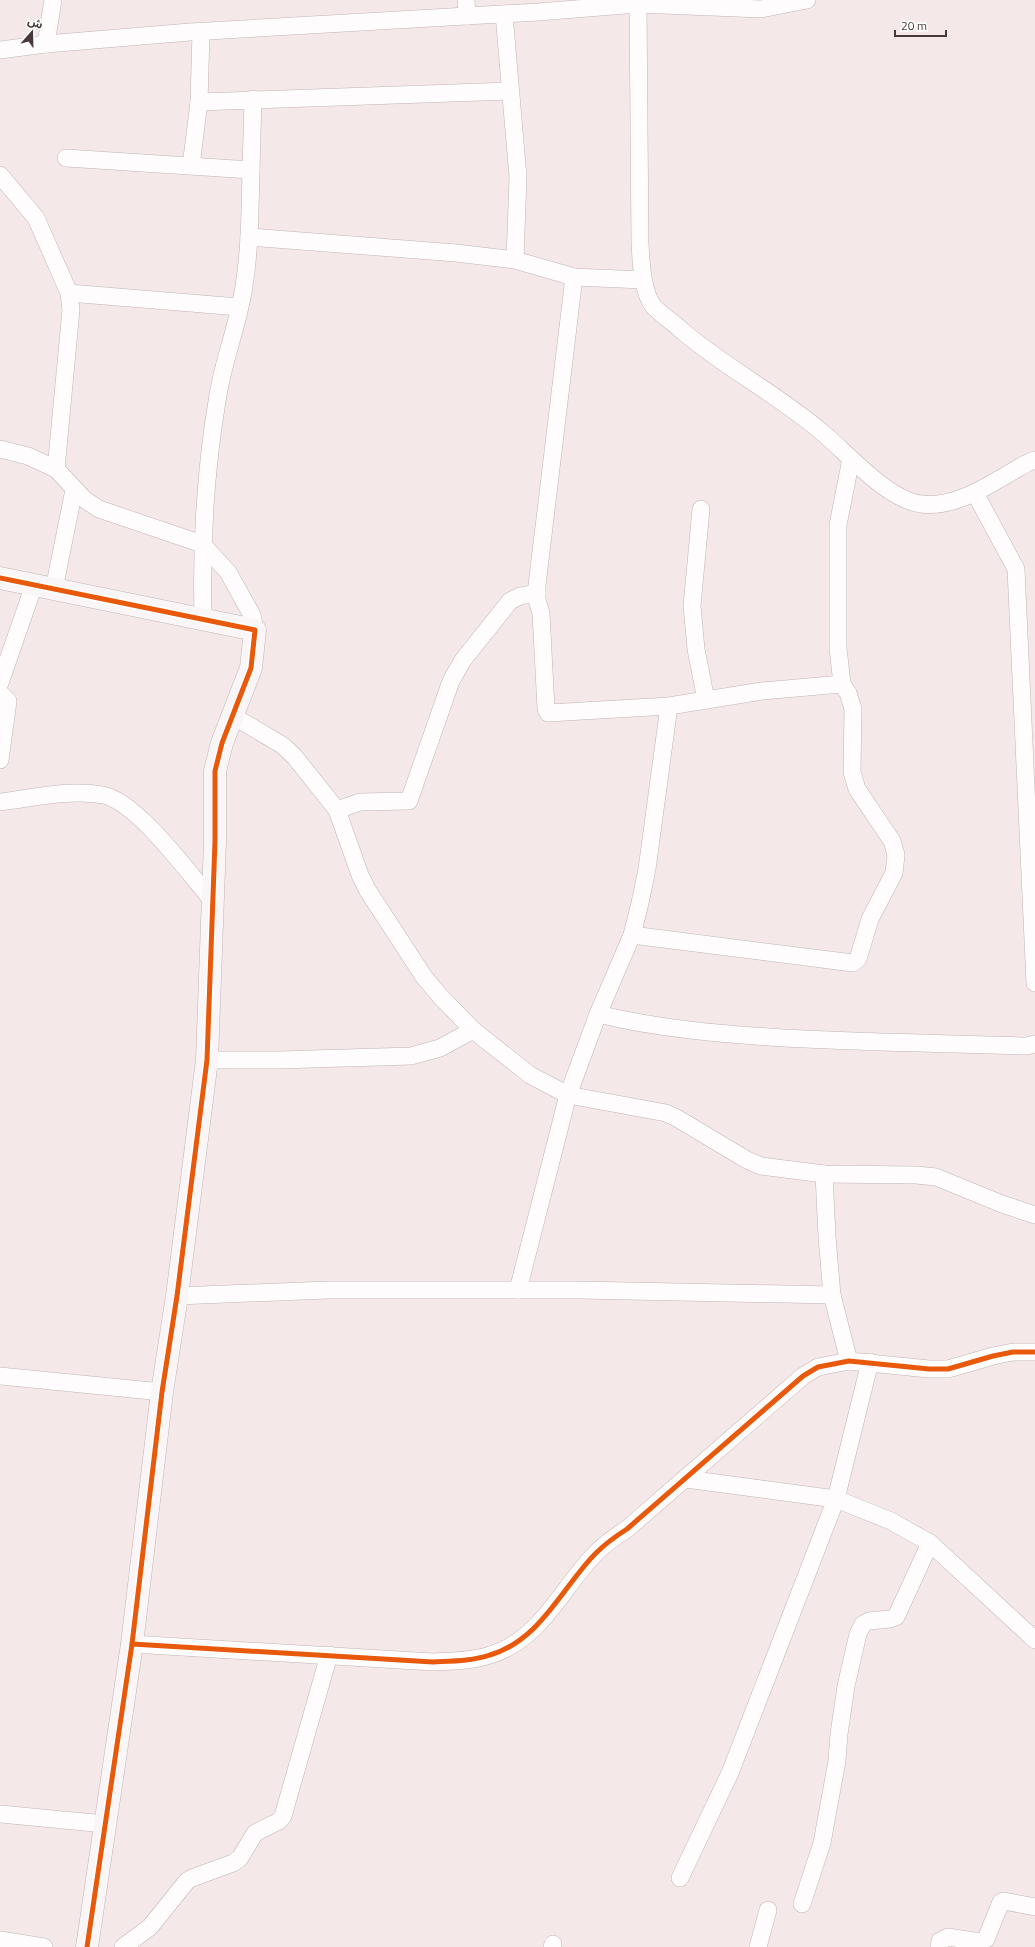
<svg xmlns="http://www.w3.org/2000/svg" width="1035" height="1947" viewBox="0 0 1035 1947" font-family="'Titillium Web','Noto Sans Arabic',sans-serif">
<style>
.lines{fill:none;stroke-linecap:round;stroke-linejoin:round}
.street-casing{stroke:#c1b4b5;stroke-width:18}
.secondary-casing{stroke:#c1b4b5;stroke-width:23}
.street{stroke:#fefcfc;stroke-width:17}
.secondary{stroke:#faf6f7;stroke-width:22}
.cycleway-casing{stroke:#fff;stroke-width:8}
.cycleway{stroke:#e8590c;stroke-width:5}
</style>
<rect width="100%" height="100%" fill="#f5e8e9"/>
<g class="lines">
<g class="street-casing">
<g id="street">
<path d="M466 0 467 16"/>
<path d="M638 4 640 243C641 261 642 293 654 307 662 315 672 322 680 329 725 368 779 395 824 434 849 455 888 500 921 504 952 508 983 489 1008 474 1017 469 1025 463 1035 460"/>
<path d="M504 14 518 177 515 260"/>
<path d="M46 44 53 0"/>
<path d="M0 50 46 44 190 32 538 12 638 4 761 9 807 0"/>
<path d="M199 102 510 91"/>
<path d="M66 158 251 170C250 209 250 248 244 286 239 322 224 358 218 395 205 471 201 541 203 618"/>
<path d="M191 166 199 102 201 32"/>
<path d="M251 170 253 99"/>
<path d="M0 175 36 218 69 293 71 310 56 469"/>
<path d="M249 237 456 253 515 260 574 277 643 280"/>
<path d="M574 277 537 585V600L541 613 546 709 548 713 669 706 762 691 842 684"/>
<path d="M69 293 239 307"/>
<path d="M0 449 28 456 56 469 84 499 99 509 202 544 228 572 252 615 255 630"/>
<path d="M975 493 1016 569 1035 983"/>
<path d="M701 509 692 606 696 649 706 700"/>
<path d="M54 589 74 490"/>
<path d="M0 683 34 585"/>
<path d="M0 693 8 701 0 760"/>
<path d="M233 716 282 745 294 756 337 810 360 875 368 891 424 977 440 996 473 1030 530 1075 568 1095 666 1113 675 1117 747 1160 761 1166 824 1174 916 1175 936 1177 1002 1204 1035 1215"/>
<path d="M0 802C33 798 69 789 103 795 136 801 188 872 211 899"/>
<path d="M337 810 360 802 409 801 451 681 463 660 510 601 520 596 537 593"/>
<path d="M632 935 853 963 858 959 870 919 894 873 896 855 892 841 857 789 852 772 853 709 848 693 842 684 838 648V525L851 459"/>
<path d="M598 1014C659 1029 722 1034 784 1038 865 1042 946 1044 1027 1046L1035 1044"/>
<path d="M207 1060H279L411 1056 440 1048 473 1030"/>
<path d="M824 1174 827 1237 832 1295 849 1361"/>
<path d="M518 1290 568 1095 598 1014 632 935 640 903 647 869 669 706"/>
<path d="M177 1296 328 1290H579L832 1295"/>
<path d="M0 1376 162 1392"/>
<path d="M686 1479 836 1499 891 1521 930 1543 1035 1640"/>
<path d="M132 1644 433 1662C452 1661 472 1661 490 1655 541 1640 562 1587 596 1553 605 1544 616 1536 627 1529L803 1376 818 1367 849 1361 929 1369H948L993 1356 1013 1352H1035"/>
<path d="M0 1814 105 1824"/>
<path d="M680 1878 730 1773 836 1499 870 1362"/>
<path d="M802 1904 822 1843 837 1761 839 1734 846 1686 858 1634 863 1624 869 1621 890 1619 896 1617 930 1543"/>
<path d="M0 1940 44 1947"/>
<path d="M123 1947 150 1927 187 1881 192 1878 233 1863 240 1858 255 1833 279 1821 283 1816 329 1655"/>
<path d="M552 1947 553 1944"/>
<path d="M758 1947 768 1910"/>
<path d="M939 1947 940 1941 948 1937 980 1942 986 1939 1001 1902 1004 1901 1035 1907"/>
</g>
</g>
<g class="secondary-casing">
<path id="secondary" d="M0 578 255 630 251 668 222 743 215 771V841L207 1060 177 1296 162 1392 132 1644 87 1947"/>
</g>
<use href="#street" class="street"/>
<use href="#secondary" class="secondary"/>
<g class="cycleway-casing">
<g id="cycleway">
<path d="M0 578 255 630 251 668 222 743 215 771V841L207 1060 177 1296 162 1392 132 1644 87 1947"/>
<path d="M132 1644 433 1662C452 1661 472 1661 490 1655 541 1640 562 1587 596 1553 605 1544 616 1536 627 1529L803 1376 818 1367 849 1361 929 1369H948L993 1356 1013 1352H1035"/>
</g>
</g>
<use href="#cycleway" class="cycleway"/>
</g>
<g transform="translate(32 32) rotate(20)" stroke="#ffffff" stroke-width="3" paint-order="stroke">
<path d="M0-3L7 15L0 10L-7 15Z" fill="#483839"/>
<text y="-6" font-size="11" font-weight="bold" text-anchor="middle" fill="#483839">ش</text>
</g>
<path d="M895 30v6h51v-6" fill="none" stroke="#483839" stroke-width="2"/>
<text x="901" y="30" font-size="12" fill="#483839" stroke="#ffffff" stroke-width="3" paint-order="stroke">20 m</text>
</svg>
